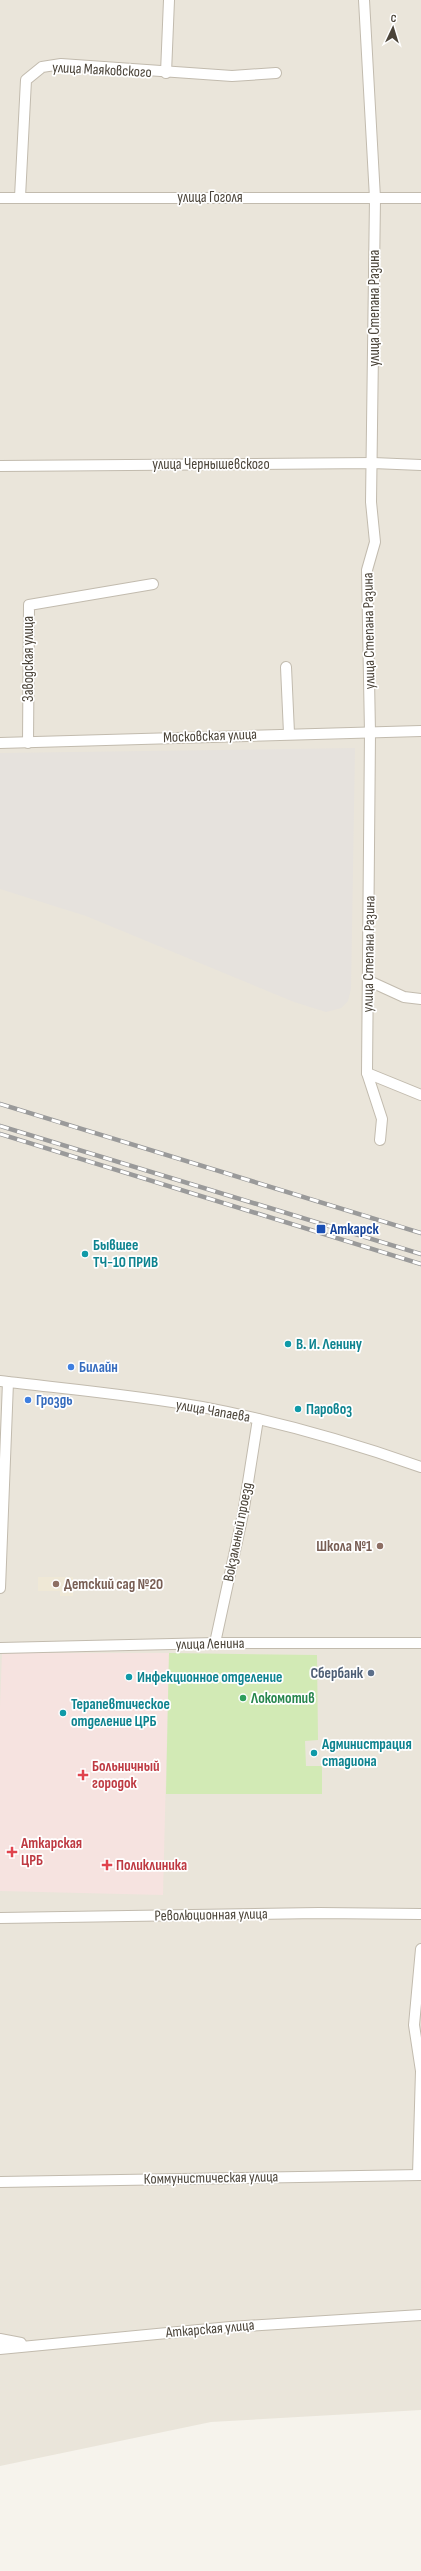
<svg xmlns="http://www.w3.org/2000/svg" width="421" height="2571" viewBox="0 0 421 2571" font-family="'Sofia Sans Condensed',sans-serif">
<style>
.residential{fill:#eae5da}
.industrial{fill:#e6e2dd}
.education{fill:#efe8d6}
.medical{fill:#f6e3e0}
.green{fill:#d2eab5}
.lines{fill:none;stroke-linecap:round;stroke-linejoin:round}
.minor-casing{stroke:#c2bbae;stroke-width:12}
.minor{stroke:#fff;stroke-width:10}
.rail-casing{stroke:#9a9a9a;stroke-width:4.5}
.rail{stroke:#fff;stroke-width:3;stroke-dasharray:9;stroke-linecap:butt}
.transit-dot{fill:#1a4fb4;stroke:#fff;stroke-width:1.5}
.culture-dot{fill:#0f9aa8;stroke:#fff;stroke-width:1.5}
.shop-dot{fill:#3f7fe0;stroke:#fff;stroke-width:1.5}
.education-dot{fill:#8d6e63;stroke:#fff;stroke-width:1.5}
.service-dot{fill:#5c6f8a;stroke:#fff;stroke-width:1.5}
.leisure-dot{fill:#2e9e5b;stroke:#fff;stroke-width:1.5}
.health-dot{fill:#e0444e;stroke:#fff;stroke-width:1.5}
.labels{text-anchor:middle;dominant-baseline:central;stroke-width:3.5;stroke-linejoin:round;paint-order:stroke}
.street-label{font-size:15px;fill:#4b4439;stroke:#fff}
.transit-label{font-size:15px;font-weight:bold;fill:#164399;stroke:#fff;text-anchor:start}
.culture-label{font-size:15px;font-weight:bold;fill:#0d838f;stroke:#fff;text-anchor:start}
.shop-label{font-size:15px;font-weight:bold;fill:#366cbe;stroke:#fff;text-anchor:start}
.education-label{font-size:15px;font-weight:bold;fill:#785e54;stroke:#fff;text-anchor:end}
.service-label{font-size:15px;font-weight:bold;fill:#4e5e75;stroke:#fff;text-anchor:end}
.leisure-label{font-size:15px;font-weight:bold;fill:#27864d;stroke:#fff;text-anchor:start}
.health-label{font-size:15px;font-weight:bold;fill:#be3a42;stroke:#fff;text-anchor:start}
</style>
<rect width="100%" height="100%" fill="#f6f3ec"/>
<path class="residential" d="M0 0H421V2410L211 2422 0 2466Z"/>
<path class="industrial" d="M355 748 351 989 348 1001 341 1008 326 1012 294 1002 86 916 0 889V753Z"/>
<path class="education" d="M38 1577H73V1596H60V1591H38Z"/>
<path class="medical" d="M2 1653H169L163 1895 0 1891V1707Z"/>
<path class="green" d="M169 1653 317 1655 318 1740 305 1741 306 1766H322V1794H166Z"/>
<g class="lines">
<g class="minor-casing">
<g id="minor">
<path d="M364 0 375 198 371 502 375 542 367 570 370 733 367 1073 382 1119 380 1140"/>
<path d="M166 73 169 0"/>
<path d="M20 197 26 80 42 67 61 64 232 76 276 73"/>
<path d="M0 198H421"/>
<path d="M0 466 373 463 421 465"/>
<path d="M286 667 289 733"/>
<path d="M0 743 421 731"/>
<path d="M28 743 29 605 153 584"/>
<path d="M369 981 404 997 421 999"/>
<path d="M367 1073 421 1095"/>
<path d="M0 1381C67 1389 135 1395 202 1407 276 1421 350 1442 421 1467"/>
<path d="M0 1588 8 1382"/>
<path d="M215 1643 243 1514 258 1419"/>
<path d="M0 1648 215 1643H421"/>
<path d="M0 1918 319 1913 421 1914"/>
<path d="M418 2175 421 2071 414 2025 421 1949"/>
<path d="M0 2182 421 2175"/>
<path d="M0 2339 21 2343"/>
<path d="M0 2349 230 2327 421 2315"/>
</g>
</g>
<use href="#minor" class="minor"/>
<g class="rail-casing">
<g id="rail">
<path d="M0 1104 421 1233"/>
<path d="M0 1126 421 1254"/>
<path d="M0 1134 421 1264"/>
</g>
</g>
<use href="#rail" class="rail"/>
</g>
<rect class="transit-dot" x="316" y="1224" width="10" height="10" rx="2"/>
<g class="culture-dot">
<circle cx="85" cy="1254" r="4"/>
<circle cx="288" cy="1344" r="4"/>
<circle cx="298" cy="1409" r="4"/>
<circle cx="129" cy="1677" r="4"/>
<circle cx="63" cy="1713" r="4"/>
<circle cx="314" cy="1753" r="4"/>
</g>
<g class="shop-dot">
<circle cx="71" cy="1367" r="4"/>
<circle cx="28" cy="1400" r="4"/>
</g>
<g class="education-dot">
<circle cx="380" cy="1546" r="4"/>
<circle cx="56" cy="1584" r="4"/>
</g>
<circle class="service-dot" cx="371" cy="1673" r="4"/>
<circle class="leisure-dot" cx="243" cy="1698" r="4"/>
<g class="health-dot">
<path d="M81 1769h4v4h4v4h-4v4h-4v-4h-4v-4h4z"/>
<path d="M10 1846h4v4h4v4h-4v4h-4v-4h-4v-4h4z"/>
<path d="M105 1859h4v4h4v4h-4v4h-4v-4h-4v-4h4z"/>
</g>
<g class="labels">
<g class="street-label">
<text transform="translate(102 70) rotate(3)">улица Маяковского</text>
<text x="210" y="197">улица Гоголя</text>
<text transform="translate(374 308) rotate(-90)">улица Степана Разина</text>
<text x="211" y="464">улица Чернышевского</text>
<text transform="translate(369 631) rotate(-91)">улица Степана Разина</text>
<text transform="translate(28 659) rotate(-90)">Заводская улица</text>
<text transform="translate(210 736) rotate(-2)">Московская улица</text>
<text transform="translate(369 954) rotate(-89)">улица Степана Разина</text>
<text transform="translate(213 1411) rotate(10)">улица Чапаева</text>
<text transform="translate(238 1532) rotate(-79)">Вокзальный проезд</text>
<text transform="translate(210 1644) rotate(-1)">улица Ленина</text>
<text transform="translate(211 1915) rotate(-1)">Революционная улица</text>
<text transform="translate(211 2178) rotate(-1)">Коммунистическая улица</text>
<text transform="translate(210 2329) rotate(-5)">Аткарская улица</text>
</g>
<g class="transit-label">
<text x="330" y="1229">Аткарск</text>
</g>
<g class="culture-label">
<text x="93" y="1245">Бывшее<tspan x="93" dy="17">ТЧ-10 ПРИВ</tspan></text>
<text x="296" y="1344">В. И. Ленину</text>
<text x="306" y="1409">Паровоз</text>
<text x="137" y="1677">Инфекционное отделение</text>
<text x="71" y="1704">Терапевтическое<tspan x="71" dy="17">отделение ЦРБ</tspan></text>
<text x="322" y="1744">Администрация<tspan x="322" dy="17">стадиона</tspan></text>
</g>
<g class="shop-label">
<text x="79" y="1367">Билайн</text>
<text x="36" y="1400">Гроздь</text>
</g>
<g class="education-label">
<text x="372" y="1546">Школа №1</text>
<text x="64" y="1584" text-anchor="start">Детский сад №20</text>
</g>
<g class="service-label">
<text x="363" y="1673">Сбербанк</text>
</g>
<g class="leisure-label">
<text x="251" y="1698">Локомотив</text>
</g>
<g class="health-label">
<text x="92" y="1766">Больничный<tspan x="92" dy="17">городок</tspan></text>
<text x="21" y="1843">Аткарская<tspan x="21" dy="17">ЦРБ</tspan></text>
<text x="116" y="1865">Поликлиника</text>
</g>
</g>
<g transform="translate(393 28) rotate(4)" stroke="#ffffff" stroke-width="3" paint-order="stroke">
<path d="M0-3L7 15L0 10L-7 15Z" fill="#4b4439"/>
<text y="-6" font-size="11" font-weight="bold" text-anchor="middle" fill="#4b4439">С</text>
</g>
</svg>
